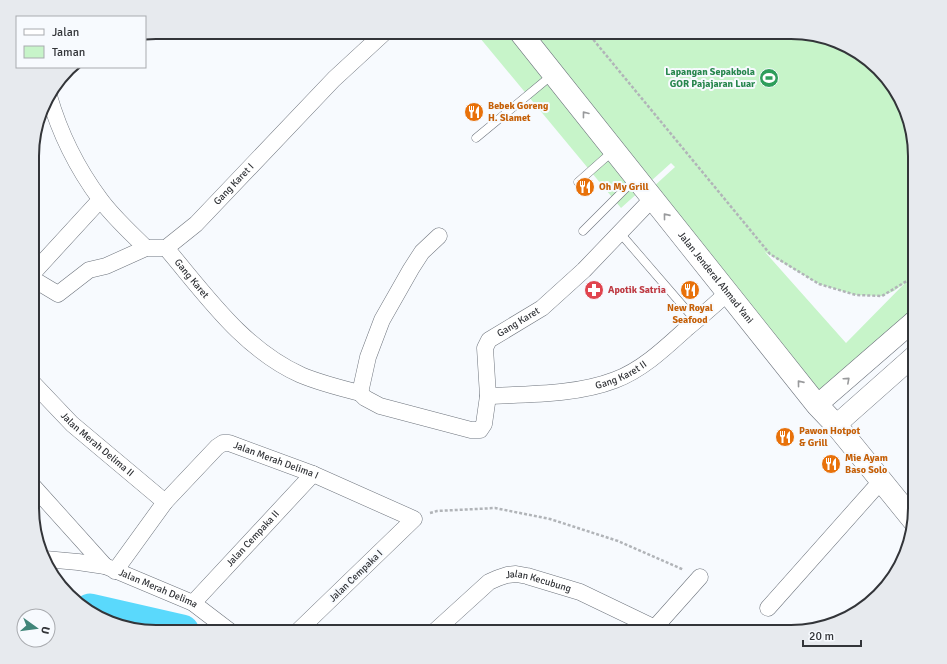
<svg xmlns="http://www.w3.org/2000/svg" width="947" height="664" viewBox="0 0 947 664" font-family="Signika,sans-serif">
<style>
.green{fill:#c7f4c9;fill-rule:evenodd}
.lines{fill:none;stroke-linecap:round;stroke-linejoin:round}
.river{stroke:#5ad9fc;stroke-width:35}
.service-casing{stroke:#6d737c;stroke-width:9}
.minor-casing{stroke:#6d737c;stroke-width:17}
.tertiary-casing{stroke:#6d737c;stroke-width:21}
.primary-casing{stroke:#6d737c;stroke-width:23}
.path{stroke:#b1b4b8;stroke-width:2.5;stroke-dasharray:3 2;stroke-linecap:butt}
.service{stroke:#fff;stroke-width:8}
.minor{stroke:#fff;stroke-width:16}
.tertiary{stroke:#fff;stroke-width:20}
.primary{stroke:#fff;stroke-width:22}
.oneway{stroke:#999a9c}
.labels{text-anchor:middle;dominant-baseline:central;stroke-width:4;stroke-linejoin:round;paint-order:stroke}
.leisure-label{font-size:10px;font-weight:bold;fill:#27864d;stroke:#f7fafe;text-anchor:end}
.food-label{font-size:10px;font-weight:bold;fill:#c56008;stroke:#f7fafe;text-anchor:start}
.street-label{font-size:10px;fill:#333539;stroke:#f7fafe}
.health-label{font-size:10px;font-weight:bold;fill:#be3a42;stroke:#f7fafe;text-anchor:start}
.rim{fill:none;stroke:#333539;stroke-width:2}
</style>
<rect width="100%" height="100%" fill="#f7fafe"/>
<path class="green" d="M475 32H799L831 39 866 58 902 101 915 148V320L818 401 652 188 675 167 671 163 621 208ZM765 252 819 284 856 295 882 296 894 291 906 282 846 343Z"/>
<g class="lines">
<path class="river" d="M90 611 182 632"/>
<g class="service-casing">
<g id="service">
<path d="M476 138 552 75"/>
<path d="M578 182 613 151"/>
<path d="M583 231 636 178"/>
<path d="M620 233 696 321"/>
</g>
</g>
<g class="minor-casing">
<g id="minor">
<path d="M49 96C60 134 77 168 100 199 113 217 131 233 146 248"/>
<path id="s1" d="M166 248C206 295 243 349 301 375 320 383 340 388 360 393L368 357 382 320 411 269 422 252 439 236"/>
<path d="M33 273 100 200"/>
<path id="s2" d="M33 279 58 294 89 270 106 266 146 248H166L196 224 334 79 385 32"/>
<path id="s3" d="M33 383 72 424 165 502"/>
<path id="s4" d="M360 393 365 398 380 406 471 430H480L484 424 488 396 485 348 489 340 542 308 584 270 652 199"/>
<path id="s5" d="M488 396C529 394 576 395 615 380 642 370 665 348 686 329 700 317 714 306 727 293"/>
<path d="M33 486 105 566"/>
<path id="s6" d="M45 559 78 562 105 566 193 603 231 632"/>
<path id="s7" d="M115 571 165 502 217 447 223 443H229L313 474 414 519 297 632"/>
<path id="s8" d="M193 603 313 474"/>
<path d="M768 608 881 481"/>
<path id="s9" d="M434 632 489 582 498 578 507 575 516 574 527 576 580 592 655 628"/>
<path d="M651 632 700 577"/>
</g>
</g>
<g class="tertiary-casing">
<g id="tertiary">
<path d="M817 405 915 320"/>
<path d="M836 425 915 355"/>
</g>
</g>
<g class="primary-casing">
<g id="primary">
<path id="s10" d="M520 32 817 405 836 425 914 521"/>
</g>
</g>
<g class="path">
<path d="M587 32 770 254 819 284 856 295 882 296 910 279 915 270"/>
<path d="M430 513 437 511 495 508 550 519 618 541 684 570"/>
</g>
<use href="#service" class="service"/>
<use href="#minor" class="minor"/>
<use href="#tertiary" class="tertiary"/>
<use href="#primary" class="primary"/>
</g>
<defs><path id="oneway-chevron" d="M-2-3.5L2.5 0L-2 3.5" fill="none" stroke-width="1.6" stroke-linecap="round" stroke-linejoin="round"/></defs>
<g class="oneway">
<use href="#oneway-chevron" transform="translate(585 114) rotate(-128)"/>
<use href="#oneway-chevron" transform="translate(666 216) rotate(-129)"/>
<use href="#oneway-chevron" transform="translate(847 380) rotate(-42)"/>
<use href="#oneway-chevron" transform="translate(800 383) rotate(-129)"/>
</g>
<defs>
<g id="stadium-disc" transform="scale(1)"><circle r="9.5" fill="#2e9e5b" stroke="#f7fafe"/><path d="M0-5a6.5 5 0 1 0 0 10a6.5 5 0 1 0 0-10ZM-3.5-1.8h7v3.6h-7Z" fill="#fff"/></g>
<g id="restaurant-disc" transform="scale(1)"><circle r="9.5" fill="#e8710a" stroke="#f7fafe"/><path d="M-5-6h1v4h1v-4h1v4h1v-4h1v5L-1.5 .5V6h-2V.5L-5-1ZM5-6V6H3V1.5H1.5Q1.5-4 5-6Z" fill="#fff"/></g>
<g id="pharmacy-disc" transform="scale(1)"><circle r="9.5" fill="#e0444e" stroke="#f7fafe"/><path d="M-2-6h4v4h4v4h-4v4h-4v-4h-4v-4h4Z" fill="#fff"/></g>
</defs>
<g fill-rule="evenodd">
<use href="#stadium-disc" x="769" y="78"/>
<use href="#restaurant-disc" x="474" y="112"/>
<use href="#restaurant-disc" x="585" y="187"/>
<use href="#pharmacy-disc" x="594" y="290"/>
<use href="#restaurant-disc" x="690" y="290"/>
<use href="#restaurant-disc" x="785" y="437"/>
<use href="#restaurant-disc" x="831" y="464"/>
</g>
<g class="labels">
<g class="leisure-label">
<text x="755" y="72">Lapangan Sepakbola<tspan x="755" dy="12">GOR Pajajaran Luar</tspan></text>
</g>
<g class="food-label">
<text x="488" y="106">Bebek Goreng<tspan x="488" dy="12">H. Slamet</tspan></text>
<text x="599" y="187">Oh My Grill</text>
<text x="690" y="308" text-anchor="middle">New Royal<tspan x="690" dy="12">Seafood</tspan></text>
<text x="799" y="431">Pawon Hotpot<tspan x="799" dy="12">&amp; Grill</tspan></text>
<text x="845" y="458">Mie Ayam<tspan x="845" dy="12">Baso Solo</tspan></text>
</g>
<g class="street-label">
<text stroke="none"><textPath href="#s2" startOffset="243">Gang Karet I</textPath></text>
<text stroke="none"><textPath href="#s1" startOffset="40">Gang Karet</textPath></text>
<text stroke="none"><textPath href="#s10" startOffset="314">Jalan Jenderal Ahmad Yani</textPath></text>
<text stroke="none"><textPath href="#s4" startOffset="254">Gang Karet</textPath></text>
<text stroke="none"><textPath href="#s5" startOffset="136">Gang Karet II</textPath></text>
<text stroke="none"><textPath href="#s3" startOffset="89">Jalan Merah Delima II</textPath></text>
<text stroke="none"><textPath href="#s7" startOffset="224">Jalan Merah Delima I</textPath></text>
<text stroke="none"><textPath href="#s8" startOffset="88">Jalan Cempaka II</textPath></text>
<text transform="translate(356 576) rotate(-44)">Jalan Cempaka I</text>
<text stroke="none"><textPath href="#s9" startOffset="126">Jalan Kecubung</textPath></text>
<text stroke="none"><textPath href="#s6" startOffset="118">Jalan Merah Delima</textPath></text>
</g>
<g class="health-label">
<text x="608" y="290">Apotik Satria</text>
</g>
</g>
<path d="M0 0H947V664H0ZM156 39H791A117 117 0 0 1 908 156V508A117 117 0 0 1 791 625H156A117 117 0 0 1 39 508V156A117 117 0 0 1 156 39Z" fill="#e7eaee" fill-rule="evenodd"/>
<path class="rim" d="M156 39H791A117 117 0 0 1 908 156V508A117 117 0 0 1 791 625H156A117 117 0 0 1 39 508V156A117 117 0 0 1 156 39Z"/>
<rect x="16" y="16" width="130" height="52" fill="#f7fafe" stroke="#a9abaf"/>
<rect x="24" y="29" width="20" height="6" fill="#ffffff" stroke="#a9abaf"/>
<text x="52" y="36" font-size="12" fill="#333539">Jalan</text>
<rect x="24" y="46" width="20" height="12" fill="#c7f4c9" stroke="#a9abaf"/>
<text x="52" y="56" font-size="12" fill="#333539">Taman</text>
<g transform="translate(36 628) rotate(104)"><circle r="19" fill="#f7fafe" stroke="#a9abaf"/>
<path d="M0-3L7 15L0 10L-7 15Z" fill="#418579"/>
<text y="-6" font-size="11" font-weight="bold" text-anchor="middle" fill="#333539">U</text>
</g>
<path d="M803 640v6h58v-6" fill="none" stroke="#333539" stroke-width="2"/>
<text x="809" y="640" font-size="12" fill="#333539" stroke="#f7fafe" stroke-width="3" paint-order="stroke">20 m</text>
</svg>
